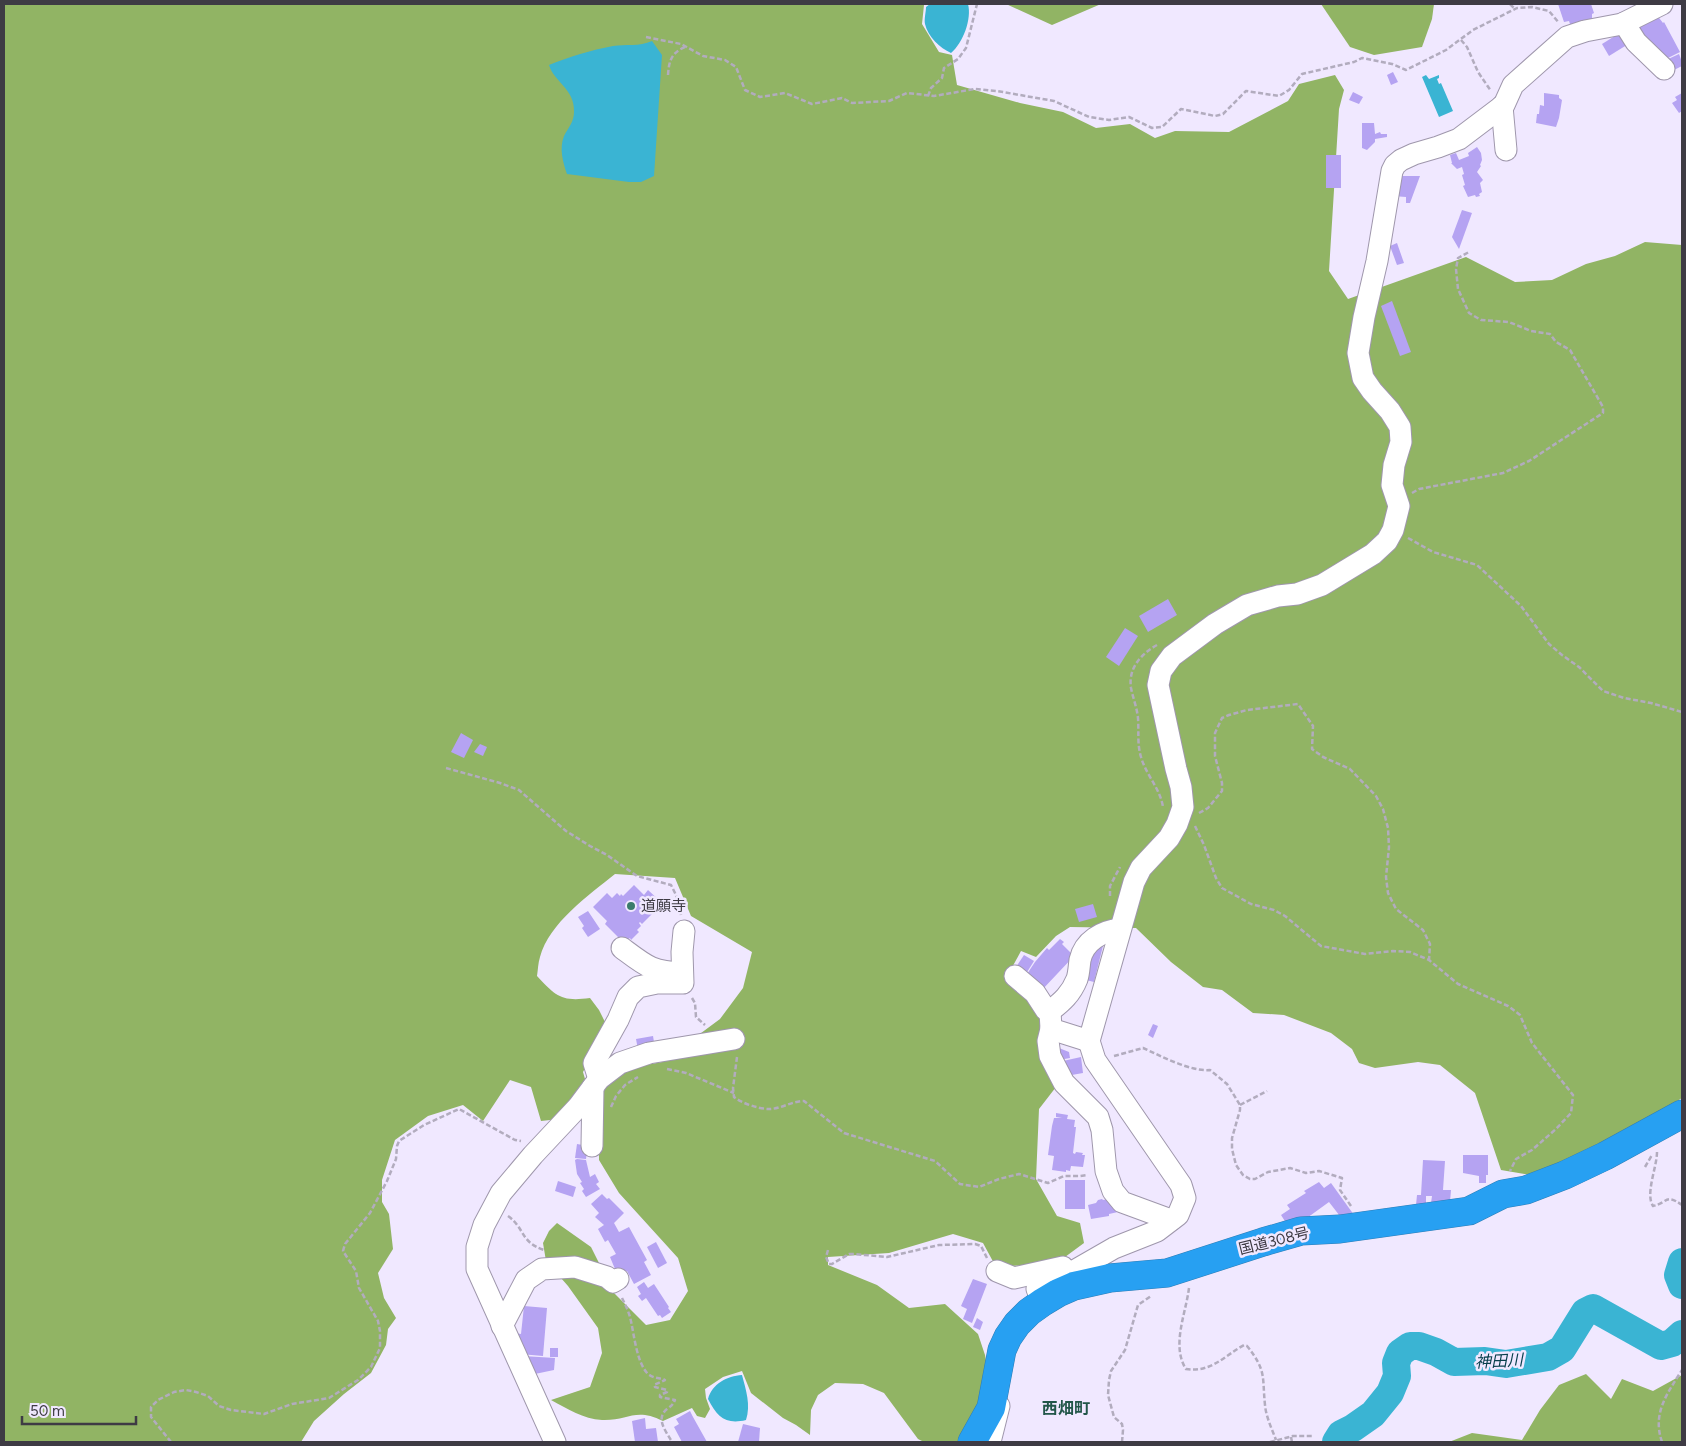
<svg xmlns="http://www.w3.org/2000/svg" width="1686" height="1446" viewBox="0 0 1686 1446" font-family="Figtree,'Noto Sans JP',sans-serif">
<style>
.forest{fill:#91b464}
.water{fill:#3ab4d3}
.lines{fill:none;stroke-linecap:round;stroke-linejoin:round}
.river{stroke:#3ab4d3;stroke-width:28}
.building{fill:#b5a3f2}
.minor-casing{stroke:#9f97ac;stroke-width:23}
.highway-casing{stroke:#2f7db5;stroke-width:29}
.path{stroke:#b2acbe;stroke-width:2.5;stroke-dasharray:5 2.5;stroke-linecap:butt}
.minor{stroke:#fff;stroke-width:21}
.highway{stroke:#27a0f2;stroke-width:28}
.poi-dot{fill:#3a7b6b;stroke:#f0e8ff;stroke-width:2}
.labels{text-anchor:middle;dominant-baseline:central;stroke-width:5;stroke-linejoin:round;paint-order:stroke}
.poi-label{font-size:15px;fill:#3e3b44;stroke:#f0e8ff;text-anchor:start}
.street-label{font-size:15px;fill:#3e3b44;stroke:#f0e8ff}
.water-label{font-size:16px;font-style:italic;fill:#09404d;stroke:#f0e8ff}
.neighbourhood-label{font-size:16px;font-weight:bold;fill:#225649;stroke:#f0e8ff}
</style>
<rect width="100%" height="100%" fill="#f0e8ff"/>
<g class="forest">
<path d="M4 4H927L924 5 922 24 939 52 952 55 957 85 1020 103 1063 112 1096 128 1130 124 1155 138 1175 131 1229 132 1288 101 1299 84 1335 75 1344 90 1339 109 1329 271 1348 299 1466 257 1515 282 1552 280 1586 264 1615 256 1645 242 1682 245V1098L1599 1150 1531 1175 1501 1170 1475 1093 1440 1065 1418 1062 1375 1068 1359 1063 1352 1049 1331 1033 1284 1015 1253 1013 1222 990 1203 987 1171 962 1136 928 1070 927 1056 936 1036 957 1021 951 1009 973 1044 1024 1056 1087 1039 1109 1036 1179 1057 1216 1080 1223 1084 1243 1065 1257 1026 1265 996 1267 983 1243 953 1234 889 1253 828 1257V1265L877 1285 909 1308 945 1304 978 1334 985 1355 988 1372 982 1401 961 1442H924L918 1439 884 1393 863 1384 835 1383 818 1395 811 1410 810 1435 796 1425 783 1418 751 1393 742 1371 723 1377 705 1389 706 1398 710 1409 705 1418 697 1416 692 1408 663 1421C635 1407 628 1421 602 1420 583 1419 568 1409 551 1400L590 1387 602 1353 598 1328 568 1286 546 1261 543 1243 549 1231 557 1223 591 1247 602 1269 609 1288 646 1325 670 1320 688 1291 678 1258 619 1193 599 1160V1093L630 1068 662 1062 720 1019 743 988 752 952 691 916 675 878 615 874C589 895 549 923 540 957 538 963 538 970 537 976 556 996 561 1002 590 998L599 1010 605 1022 600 1039 583 1072 587 1086 559 1119 541 1121 531 1087 510 1080 483 1121 463 1105 428 1116 395 1140 382 1180V1202L389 1214 393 1249 378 1273 384 1298 396 1318 388 1329 386 1345 371 1373 344 1394 314 1421 301 1442H4Z"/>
<path d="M1006 4H1101L1052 25Z"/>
<path d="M1321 4H1434L1432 19 1422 47 1374 55 1350 47Z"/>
<path d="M1586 1374 1611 1399 1622 1379 1653 1391 1682 1375V1442H1449L1472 1433 1522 1440 1540 1410 1559 1385Z"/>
</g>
<g class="water">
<path d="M930 4H968C972 19 963 43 951 53 940 48 928 37 925 24 924 19 926 12 926 7Z"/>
<path d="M652 41 662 55 654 176 641 182H629L567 174C563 163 559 148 564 136 568 128 574 122 574 112 575 89 554 82 549 65 569 57 591 50 613 46 626 44 639 47 652 41Z"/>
<path d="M1426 75 1429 79 1439 75V78L1437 79 1439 84 1441 83 1453 111 1439 117 1422 77Z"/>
<path d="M742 1375C746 1390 751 1405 746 1420 726 1425 717 1417 708 1399 712 1384 727 1376 742 1375Z"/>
</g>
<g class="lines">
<g class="river">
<path d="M1682 1262 1678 1275 1682 1285"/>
<path d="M1336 1442 1341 1434 1353 1428 1373 1414 1390 1393 1397 1376 1396 1363 1400 1353 1410 1346H1419L1436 1352 1454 1362 1485 1361 1506 1364 1548 1357 1562 1349 1585 1312 1593 1308 1661 1346 1672 1343 1682 1334"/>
</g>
</g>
<g class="building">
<path d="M1558 4H1591L1594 13 1592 14V21L1571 27 1569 21 1564 22Z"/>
<path d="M1656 14 1663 23 1664 22 1680 52 1660 62 1635 29Z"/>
<path d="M1623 31 1630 43 1609 56 1602 44Z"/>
<path d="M1679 54 1682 62V66L1670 72 1664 61Z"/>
<path d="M1393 72 1398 82 1391 85 1387 75Z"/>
<path d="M1353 92 1363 97 1359 104 1349 100Z"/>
<path d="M1544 93 1559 95V98L1562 100 1559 118 1556 127 1536 123 1537 114H1539L1540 105 1544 106Z"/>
<path d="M1682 93V111L1679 113 1672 103 1677 100 1675 97Z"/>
<path d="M1362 123H1374L1375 134 1380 132 1381 134H1387V137L1375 139V142L1367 150 1362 148Z"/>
<path d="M1477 147 1481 153 1482 160 1480 165 1481 166 1477 172 1483 180 1480 183 1482 192 1479 194 1480 196 1476 197 1475 195 1468 197 1463 186 1465 185 1462 175 1464 174 1462 167 1457 169 1451 163H1452L1450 155 1456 153 1459 160 1469 156 1468 153Z"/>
<rect x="1326" y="155" width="15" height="33"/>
<path d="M1396 176H1420L1410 203H1406V197L1393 196Z"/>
<path d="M1462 210 1472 213 1459 249 1452 237Z"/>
<path d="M1397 243 1404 263 1397 265 1390 246Z"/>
<path d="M1392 301 1411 352 1400 356 1381 306Z"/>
<path d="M1168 599 1177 615 1148 632 1139 616Z"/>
<path d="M1125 628 1138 636 1119 666 1106 657Z"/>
<path d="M461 733 473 740 464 758 451 752Z"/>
<path d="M480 744 487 747 483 756 474 752Z"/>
<path d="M634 885 644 895 648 890 661 902 656 906 658 908 642 924 640 922 639 923 641 926 637 930 639 932 631 940 630 938 626 941H622L605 924 607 921 593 907 607 893 612 898 617 893 620 896 621 894 623 896Z"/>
<path d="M1093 904 1097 917 1079 922 1075 909Z"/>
<path d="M588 911 600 929 588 937 582 928 584 926 578 917Z"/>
<path d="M1060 939 1064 942 1062 944 1074 956 1041 991 1025 977 1035 962 1047 948 1049 950Z"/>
<path d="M1104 942 1094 982 1082 979 1090 950Z"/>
<path d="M1024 955 1034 961 1024 977 1014 970Z"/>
<path d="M1153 1024 1158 1026 1153 1038 1148 1035Z"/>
<path d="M653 1036 655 1048 638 1050 636 1039Z"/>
<path d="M1059 1048 1069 1052 1070 1058 1059 1060Z"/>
<path d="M1081 1057 1083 1073 1066 1076 1063 1061Z"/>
<path d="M1056 1113 1068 1115 1067 1119 1075 1120 1074 1127H1076L1073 1153 1075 1154 1076 1152 1083 1153 1082 1155H1085L1083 1167 1071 1166 1070 1171 1066 1170V1172L1052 1170 1054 1156 1048 1155 1052 1126 1054 1118H1062L1056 1117Z"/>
<path d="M577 1144 588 1146 586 1159 575 1158Z"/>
<path d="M1463 1155H1488V1175H1486V1183H1479V1176L1463 1173Z"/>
<path d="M577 1159 586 1160 590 1177 595 1174 599 1182 596 1184 600 1189 586 1197 582 1191 584 1189 580 1183 582 1182 577 1174 575 1160Z"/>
<path d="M1423 1160 1445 1161 1443 1190H1451L1450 1202 1431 1203 1432 1196H1426V1206L1416 1205 1417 1195H1421Z"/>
<rect x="1065" y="1180" width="20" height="29"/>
<path d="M558 1181 576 1187 573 1197 555 1191Z"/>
<path d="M1319 1182 1324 1188 1331 1183 1354 1215 1343 1220 1329 1202 1300 1223 1288 1226 1281 1215 1290 1209 1287 1205 1306 1193 1304 1191Z"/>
<path d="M602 1194 607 1199 609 1198 624 1213 614 1223 619 1232 629 1227 647 1260 644 1262 651 1275 634 1284 627 1271 624 1273 620 1272 617 1268 615 1269 610 1257 616 1254 608 1240 605 1242 598 1229 604 1225 595 1217 599 1213 591 1204Z"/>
<path d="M1102 1199 1103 1200 1108 1199 1117 1209 1118 1212 1109 1214V1216L1091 1219 1088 1205 1096 1203 1098 1200Z"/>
<path d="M656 1242 667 1263 658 1268 647 1247Z"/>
<path d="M973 1279 987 1284 972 1323 963 1319 967 1309 961 1306Z"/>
<path d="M644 1282 648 1288 654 1284 669 1307 668 1308 671 1312 662 1318 660 1315 658 1316 646 1298 642 1301 638 1296 641 1294 637 1287Z"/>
<path d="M524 1306 547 1308 543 1356 520 1354 521 1340H515V1333L521 1334Z"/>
<path d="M977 1318 983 1322 980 1330 973 1327Z"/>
<rect x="550" y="1348" width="8" height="9"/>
<path d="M523 1356 555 1358 554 1370 530 1375Z"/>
<path d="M690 1411 693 1417 707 1442H682L674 1427 679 1424 676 1419Z"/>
<path d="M645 1418 646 1429 656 1428 658 1442H635L632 1421Z"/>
<path d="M743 1424 760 1428 759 1442H738Z"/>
</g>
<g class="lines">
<g class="minor-casing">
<g id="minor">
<path d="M1624 23 1636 42 1664 69"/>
<path d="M1502 106 1506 150"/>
<path d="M622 948C646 966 652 972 682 973"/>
<path d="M1015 976 1035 993 1046 1010 1050 1011"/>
<path d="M1050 1011 1051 1029 1048 1041 1050 1056 1064 1083 1098 1117 1102 1130 1106 1171 1113 1191 1122 1202 1171 1220"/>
<path d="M1050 1011C1062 1002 1071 994 1077 979 1079 973 1079 967 1080 960 1084 941 1102 931 1120 929"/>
<path d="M1051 1029 1089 1041"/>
<path d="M599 1079 594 1063 618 1020 628 997 638 987 657 983H683L682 952 684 931"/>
<path d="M592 1146 593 1087"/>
<path d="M997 1271 1014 1278 1063 1267"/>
<path d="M1043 1302 1037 1289 1060 1279 1114 1248 1157 1231 1178 1215 1185 1198 1181 1185 1095 1060 1089 1041 1134 882 1141 868 1169 838 1177 824 1183 807 1181 787 1176 769 1158 685 1161 671 1172 656 1215 624 1247 605 1278 596 1297 594 1322 585 1373 554 1387 541 1393 530 1399 506 1392 485 1394 465 1401 442 1400 427 1390 411 1372 391 1363 378 1358 353 1364 317 1377 261 1392 171 1395 165 1401 160 1414 154 1438 147 1459 139 1504 105 1513 85 1567 37 1585 31 1622 24 1662 4"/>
<path d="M502 1326 526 1280 542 1269 575 1267 607 1277 613 1282 618 1279"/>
<path d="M555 1442 477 1269V1247L484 1225 501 1193 533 1155 578 1107 599 1079 620 1063 649 1053 734 1039"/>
<path d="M990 1442 999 1406"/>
</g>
</g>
<g class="highway-casing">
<path id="highway" d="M972 1442 991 1408 1002 1350 1008 1337 1017 1324 1029 1312 1043 1302 1058 1293 1074 1286 1110 1278 1167 1273 1263 1242 1301 1231 1340 1229 1469 1211 1503 1194 1526 1190 1565 1175 1605 1156 1682 1114"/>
</g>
<g class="path">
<path d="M1510 4 1515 9"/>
<path d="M646 37 681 44 703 56 725 60 736 67 745 90 760 97 785 93 812 104 842 98 852 103 889 101 907 93 934 96 975 89 997 91 1054 101 1089 117 1109 120 1129 117 1152 128 1162 127 1181 109 1215 116 1223 114 1246 91 1279 96 1289 90 1302 74 1354 62 1362 58 1392 64 1406 70 1446 50 1473 30 1517 8 1532 7 1549 11 1559 23"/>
<path d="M1461 40 1467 47 1478 72 1491 91"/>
<path d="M668 75C669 61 671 53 685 47"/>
<path d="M928 96 931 88 942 78 944 68 958 59 966 48 977 4"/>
<path d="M1412 493 1419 489 1503 473 1529 461 1603 413V407L1570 350 1556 342 1550 334 1531 331 1509 322 1481 320 1469 313 1458 289 1456 269 1458 258 1469 252"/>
<path d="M1408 538 1433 552 1477 565 1521 606 1549 644 1562 655 1579 667 1603 691 1624 698 1651 703 1682 712"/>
<path d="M1157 645C1141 654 1128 668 1131 688 1133 698 1137 708 1138 718 1139 732 1137 744 1141 757 1146 775 1160 788 1163 807"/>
<path d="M446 768 500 783 519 790 566 831 590 846 607 855 637 876 671 885 676 895 681 915"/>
<path d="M1199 813 1208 808 1222 791V783L1215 756V733L1222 718 1229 715 1247 710 1298 704 1313 726 1312 749 1323 757 1350 769 1376 796 1383 809 1388 828 1389 847 1386 877 1388 893 1396 909 1423 930 1430 944 1429 960"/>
<path d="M1195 826 1204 845 1216 878 1222 888 1251 904 1274 910 1285 916 1321 946 1365 954 1393 951 1410 952 1429 960 1458 984 1508 1006 1520 1015 1532 1043 1573 1095 1571 1113 1556 1129 1532 1150 1516 1159 1510 1171"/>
<path d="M1110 896V886L1120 867"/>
<path d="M692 998 695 1003 696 1017 705 1025"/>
<path d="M1114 1056 1143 1048C1161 1056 1191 1072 1210 1070L1227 1084 1240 1105V1110L1232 1138V1149L1236 1165 1243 1175 1250 1179H1255L1268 1172 1290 1168 1306 1173 1319 1171 1342 1178 1340 1190 1351 1206"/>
<path d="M737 1057 733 1088 734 1097C741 1103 759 1109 769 1109 781 1109 792 1101 804 1101L844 1133 935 1161 960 1184 979 1187 999 1179 1019 1174 1048 1183 1064 1176H1080L1088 1175"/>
<path d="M667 1069 686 1073 734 1093"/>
<path d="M1240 1105 1267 1091"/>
<path d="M611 1107 616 1096 625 1085 638 1077"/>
<path d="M1657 1152C1657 1167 1645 1194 1653 1206 1668 1203 1665 1193 1682 1205"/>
<path d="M1645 1167 1652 1155"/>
<path d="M508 1216C525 1228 520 1242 544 1250"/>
<path d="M828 1250 826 1257 829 1264H832L849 1254H854L887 1257 939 1245 975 1244 981 1246 987 1258"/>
<path d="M1189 1288C1186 1313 1171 1346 1186 1369 1211 1373 1224 1356 1244 1345L1247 1346C1267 1371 1262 1377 1265 1405 1266 1417 1272 1429 1276 1440"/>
<path d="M622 1298C625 1304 628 1310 630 1317 634 1332 636 1362 648 1374 653 1378 658 1378 663 1379L665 1380 654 1385 655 1387 667 1390V1392L660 1395V1397L675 1400C673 1405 671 1406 667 1409 655 1419 666 1431 672 1442"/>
<path d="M1291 1437 1292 1442"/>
<path d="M171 1442 151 1417V1407L158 1400 174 1392 186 1390 196 1392 208 1396 219 1406 231 1410 264 1414 292 1404 329 1398 358 1380 371 1367 380 1348V1331L378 1321 359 1288 356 1271 343 1251 345 1244 370 1213 387 1181 396 1159 397 1146 399 1141 424 1125 459 1109 515 1140 521 1141"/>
<path d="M1122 1442 1123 1430 1122 1424 1114 1417 1108 1395 1109 1380 1111 1371 1125 1350 1138 1305 1151 1296"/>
<path d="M1270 1442 1293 1436H1314"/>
<path d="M1662 1442C1652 1413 1667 1394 1682 1370"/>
</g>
<use href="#minor" class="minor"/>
<use href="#highway" class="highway"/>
</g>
<circle class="poi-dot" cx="631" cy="906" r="5"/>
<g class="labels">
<g class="poi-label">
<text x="641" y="906">道願寺</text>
</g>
<g class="street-label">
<text transform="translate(1274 1241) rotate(-14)">国道308号</text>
</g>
<g class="water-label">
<text transform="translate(1499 1361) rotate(-3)">神田川</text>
</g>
<g class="neighbourhood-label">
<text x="1066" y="1408">西畑町</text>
</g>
</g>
<rect width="1686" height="1446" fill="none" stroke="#3e3b44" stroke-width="10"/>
<path d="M22 1416v8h114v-8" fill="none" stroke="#3e3b44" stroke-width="2.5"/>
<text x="30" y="1416" font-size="15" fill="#3e3b44" stroke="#f0e8ff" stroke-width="4" paint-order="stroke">50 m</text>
</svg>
